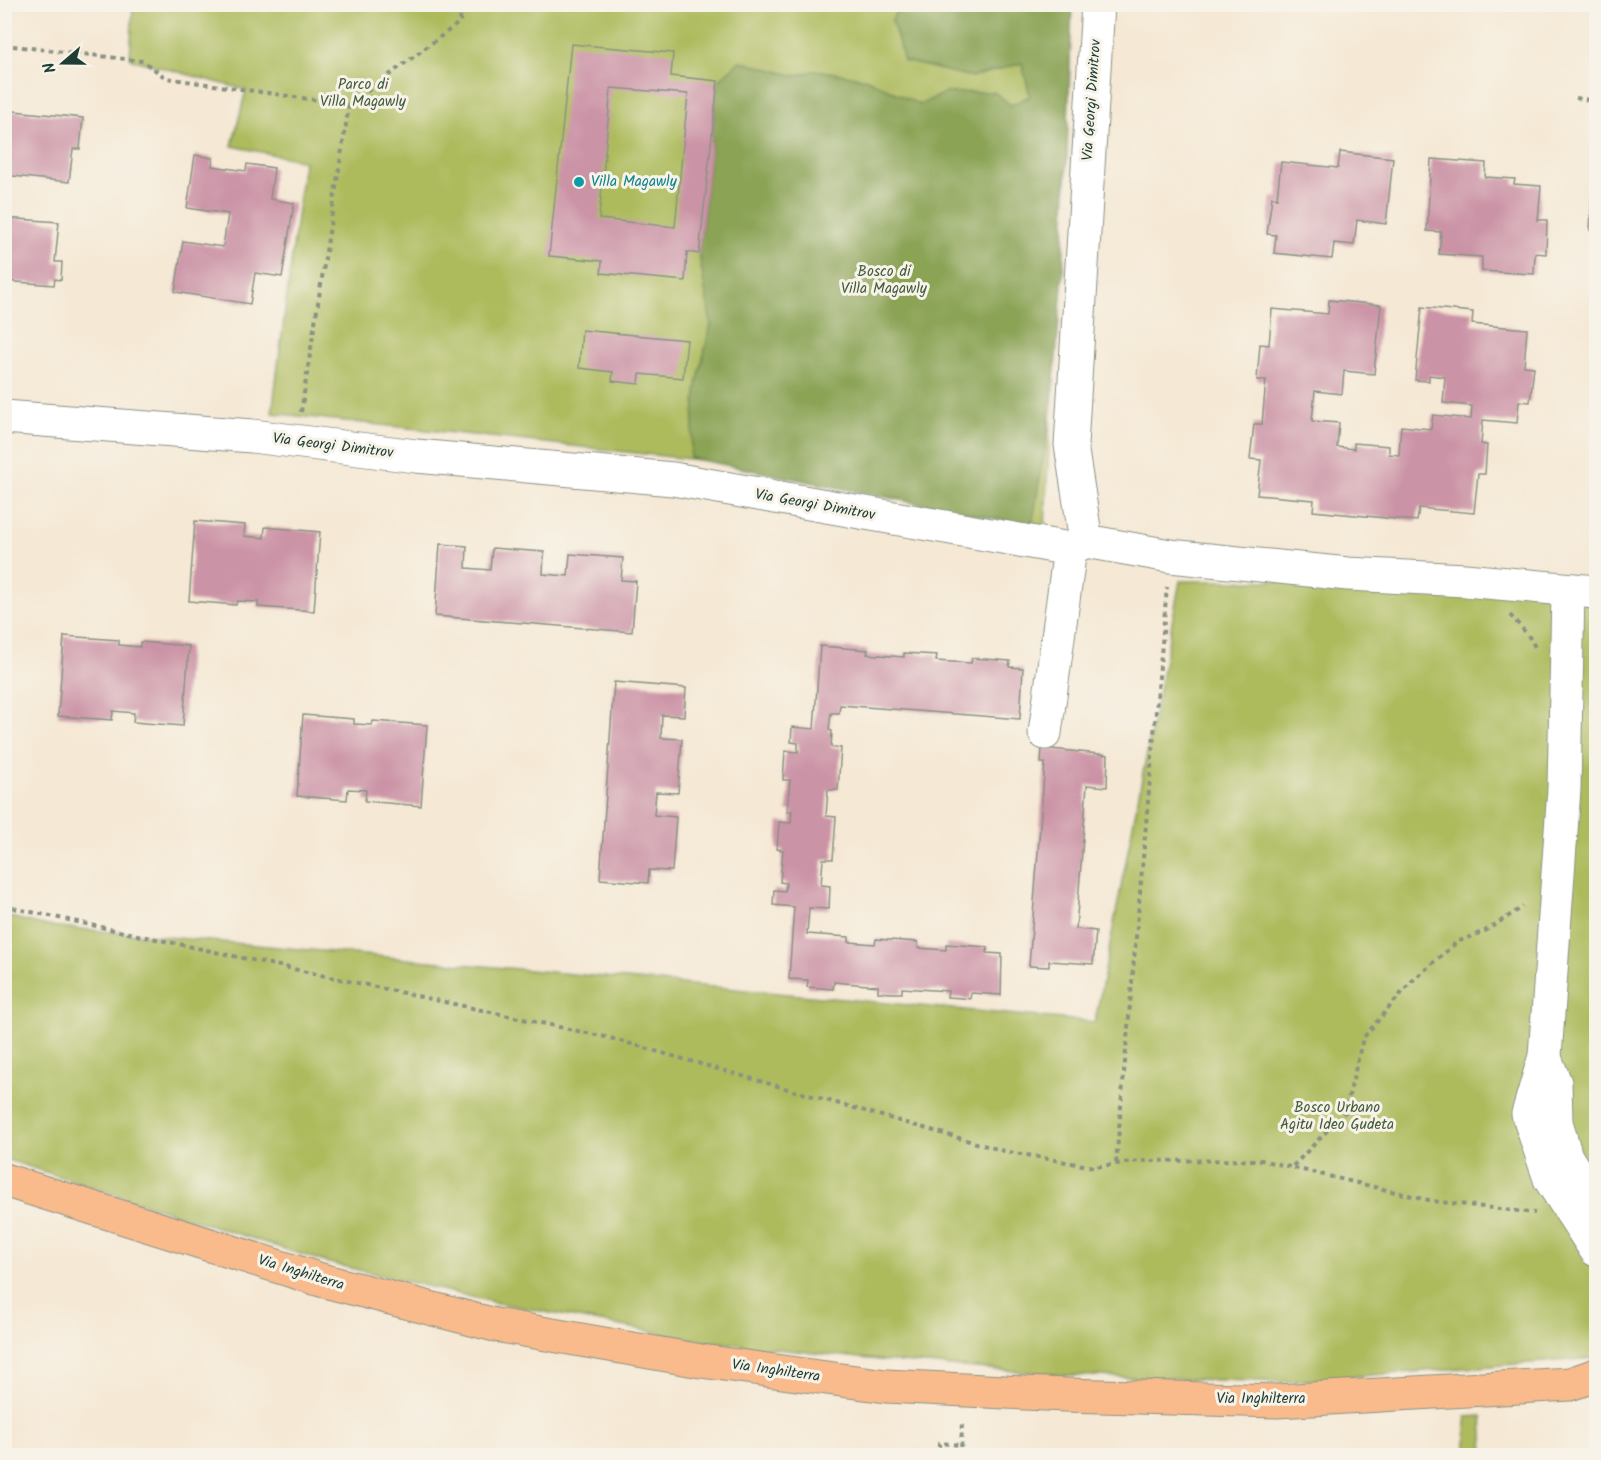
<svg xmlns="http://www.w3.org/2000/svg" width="1601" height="1460" viewBox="0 0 1601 1460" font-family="Kalam,sans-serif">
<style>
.green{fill:#adbb5d;stroke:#667c48;stroke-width:1.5}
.forest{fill:#8aa354;stroke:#547044;stroke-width:1.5}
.building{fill:#cb93a6;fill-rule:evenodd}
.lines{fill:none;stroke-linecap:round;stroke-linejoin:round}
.minor-casing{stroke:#8a9284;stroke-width:35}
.major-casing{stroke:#8a9284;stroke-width:35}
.path{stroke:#8a9284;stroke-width:4;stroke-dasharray:4.5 4.5;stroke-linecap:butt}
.minor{stroke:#fff;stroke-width:33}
.major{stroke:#fabb8c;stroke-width:33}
.culture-dot{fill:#0f9aa8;stroke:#f7f3e8;stroke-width:2}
.labels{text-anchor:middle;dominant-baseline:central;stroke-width:6;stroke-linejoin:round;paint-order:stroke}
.park-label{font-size:15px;fill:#425c3e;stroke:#f7f3e8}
.street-label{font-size:15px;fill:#1f3d34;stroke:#f7f3e8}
.culture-label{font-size:15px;fill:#0d838f;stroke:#f7f3e8;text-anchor:start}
</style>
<rect width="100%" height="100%" fill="#f7f3e8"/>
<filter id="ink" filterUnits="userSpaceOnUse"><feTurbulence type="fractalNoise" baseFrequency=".0167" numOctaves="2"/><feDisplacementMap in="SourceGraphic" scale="12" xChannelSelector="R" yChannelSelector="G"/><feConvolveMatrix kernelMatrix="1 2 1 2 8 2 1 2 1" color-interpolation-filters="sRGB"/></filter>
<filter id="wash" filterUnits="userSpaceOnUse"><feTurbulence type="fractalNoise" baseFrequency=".008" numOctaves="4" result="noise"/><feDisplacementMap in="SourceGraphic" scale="24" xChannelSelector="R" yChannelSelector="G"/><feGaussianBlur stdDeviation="1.35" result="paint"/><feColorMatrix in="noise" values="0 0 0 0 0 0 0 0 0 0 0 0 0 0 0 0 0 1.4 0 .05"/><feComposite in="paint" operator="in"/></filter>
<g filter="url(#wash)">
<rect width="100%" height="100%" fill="#f5e8d4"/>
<g class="green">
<path d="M133 5H1069L1045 527 708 461 272 413 304 161 232 146 246 90 130 59Z"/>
<path d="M1180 581H1535L1596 592V1358L1283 1382 1063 1375 888 1361 703 1341 497 1303 325 1262 5 1159V916L48 926 1095 1022Z"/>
<path d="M1482 1416 1484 1455H1466V1417Z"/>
</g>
<path class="forest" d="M899 5H1072L1063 274 1052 403 1032 526 690 458 697 384 711 324 699 254 718 81 740 61 795 76 817 70 867 79 920 105 944 93 994 92 1011 105 1030 96 1022 63 972 77 904 61 892 20Z"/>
<g id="blocks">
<g class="building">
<path d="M571 44 673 53 671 76 718 81 699 254 687 252 685 281 601 273 602 261 549 256ZM611 88 688 94 675 227 599 219Z"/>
<path d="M4 110 83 118 80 149H73L69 182 4 175Z"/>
<path d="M1340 152 1393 158 1386 224 1357 220 1354 245 1334 243 1332 259 1274 253 1276 235 1267 234 1272 197 1277 198 1281 162 1338 168Z"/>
<path d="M195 155 213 158 212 166 246 171 247 164 274 168 270 199 294 203 282 277 255 273 250 304 175 292 183 241 223 247 228 214 187 208Z"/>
<path d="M1431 159 1486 163 1485 177 1515 179 1514 184 1541 186 1538 220H1547L1546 254 1535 253 1534 274 1482 271V257L1439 254 1441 232 1427 231Z"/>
<path d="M1593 172H1596V230H1590Z"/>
<path d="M4 218 59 222 55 262H62L61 280 55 279 54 285 4 281Z"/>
<path d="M1329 300 1381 305 1374 374 1344 371 1342 394 1315 391 1312 421 1339 423 1337 447 1354 449V443L1389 446V454L1399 455 1401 426 1431 429 1433 415 1471 419 1472 406 1443 403 1445 377 1429 375V381L1415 380 1422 307 1473 312 1472 324 1527 329 1524 366 1534 367 1530 402 1519 401 1517 423 1483 420 1481 444 1487 445 1485 474H1478L1474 513 1419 508 1417 521 1313 511 1314 500 1257 495 1261 460 1250 459 1254 424H1262L1266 380H1257L1260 344 1269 345 1272 309 1328 314Z"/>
<path d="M582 330 687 340 683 378 640 374 639 384 612 381 613 372 579 368Z"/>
<path d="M195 521 245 525 244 536 264 538 265 527 320 532 314 611 258 607V602L237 601 236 605 189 601Z"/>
<path d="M440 544 467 546 466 568 490 570 492 548 544 552 543 574 555 575 568 576 570 554 623 558 621 580 636 581 632 632 435 616Z"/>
<path d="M64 636 119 640V645L140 647V642L189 646 183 726 133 722 134 713 113 711 112 720 58 716Z"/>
<path d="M820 646 868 650 867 654 904 657V653L937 655 936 661 951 662 971 663 972 658 1010 661 1009 667 1023 668 1020 719 840 705 839 713H831L829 730 832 731 831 747 841 748 838 790H828L826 816 836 817 833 859H823L821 885 830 886 829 909 809 908 807 934 849 937V942L875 944 876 939 918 942V948L946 950V944L988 947 987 953 1002 954 1001 995 971 993 970 999 962 998 947 997 948 991 902 988V993H891L878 992V986L834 982 833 989 807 987 808 980 789 979 794 907 773 905 774 890 785 891 786 883 780 882 783 850 777 849 779 822 791 823 792 811H787L790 780H783L785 751 798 752V743L791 742 792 727 814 729Z"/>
<path d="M614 682 686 688 684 716 662 715 661 738 682 739 678 793 656 792 654 815 676 817 672 871 649 870 648 883 600 879Z"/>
<path d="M303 715 354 719V724L372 725 373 721 427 725 421 806 365 801 366 790 348 789 347 800 297 796Z"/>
<path d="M1042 748 1108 755 1107 787 1087 785 1076 929 1096 931 1093 964 1049 961V967L1029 966 1045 763H1041Z"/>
</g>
</g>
</g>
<g filter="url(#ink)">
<use href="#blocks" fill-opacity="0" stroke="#8a9284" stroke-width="1.5"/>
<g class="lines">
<g class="minor-casing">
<g id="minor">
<path d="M4 417 252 436 416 456 673 479 1070 549 1086 541 1071 445 1098 4"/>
<path d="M1086 541 1170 556 1348 574 1465 580 1596 592"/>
<path d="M1568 591 1564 789 1545 1056 1528 1114 1550 1179 1596 1250"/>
<path d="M1045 733 1070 549"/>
<path d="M1545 1058 1555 1083 1556 1122 1566 1157 1596 1205"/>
</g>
</g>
<g class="major-casing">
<path id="major" d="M4 1180 321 1280 495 1325 701 1361 886 1386 1065 1395 1277 1401 1570 1384 1596 1375"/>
</g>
<g class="path">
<path d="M4 45 143 61 166 78 349 105"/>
<path d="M1576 98 1596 101"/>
<path d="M301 412 349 105 460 22 461 4"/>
<path d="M1510 615 1528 635 1535 647"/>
<path d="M4 906 610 1038 1004 1151 1094 1167 1138 1161 1261 1160 1433 1201 1535 1213"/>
<path d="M1116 1163 1167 587"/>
<path d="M1293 1166 1345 1112 1363 1038 1411 982 1457 942 1485 931 1523 907"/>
<path d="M939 1456V1443L961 1445"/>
<path d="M961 1456 962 1420"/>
</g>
<use href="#minor" class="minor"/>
<use href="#major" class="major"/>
</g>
</g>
<circle class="culture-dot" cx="579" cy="182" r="6"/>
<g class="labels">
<g class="park-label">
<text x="363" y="85">Parco di<tspan x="363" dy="17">Villa Magawly</tspan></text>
<text x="884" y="272">Bosco di<tspan x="884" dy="17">Villa Magawly</tspan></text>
<text x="1337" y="1108">Bosco Urbano<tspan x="1337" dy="17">Agitu Ideo Gudeta</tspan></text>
</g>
<g class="street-label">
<text transform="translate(1092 100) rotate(-86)">Via Georgi Dimitrov</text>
<text transform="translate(333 446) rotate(7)">Via Georgi Dimitrov</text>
<text transform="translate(815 505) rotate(10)">Via Georgi Dimitrov</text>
<text transform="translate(301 1273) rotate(17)">Via Inghilterra</text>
<text transform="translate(776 1371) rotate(8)">Via Inghilterra</text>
<text x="1261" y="1399">Via Inghilterra</text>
</g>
<g class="culture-label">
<text x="591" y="182">Villa Magawly</text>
</g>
</g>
<rect width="1601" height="1460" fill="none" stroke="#f7f3e8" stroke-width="24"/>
<g transform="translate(63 63) rotate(250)" stroke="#f7f3e8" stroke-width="4.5" paint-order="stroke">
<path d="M0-4.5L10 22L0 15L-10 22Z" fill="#1f3d34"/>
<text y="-9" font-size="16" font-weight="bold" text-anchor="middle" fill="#1f3d34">N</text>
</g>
</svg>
